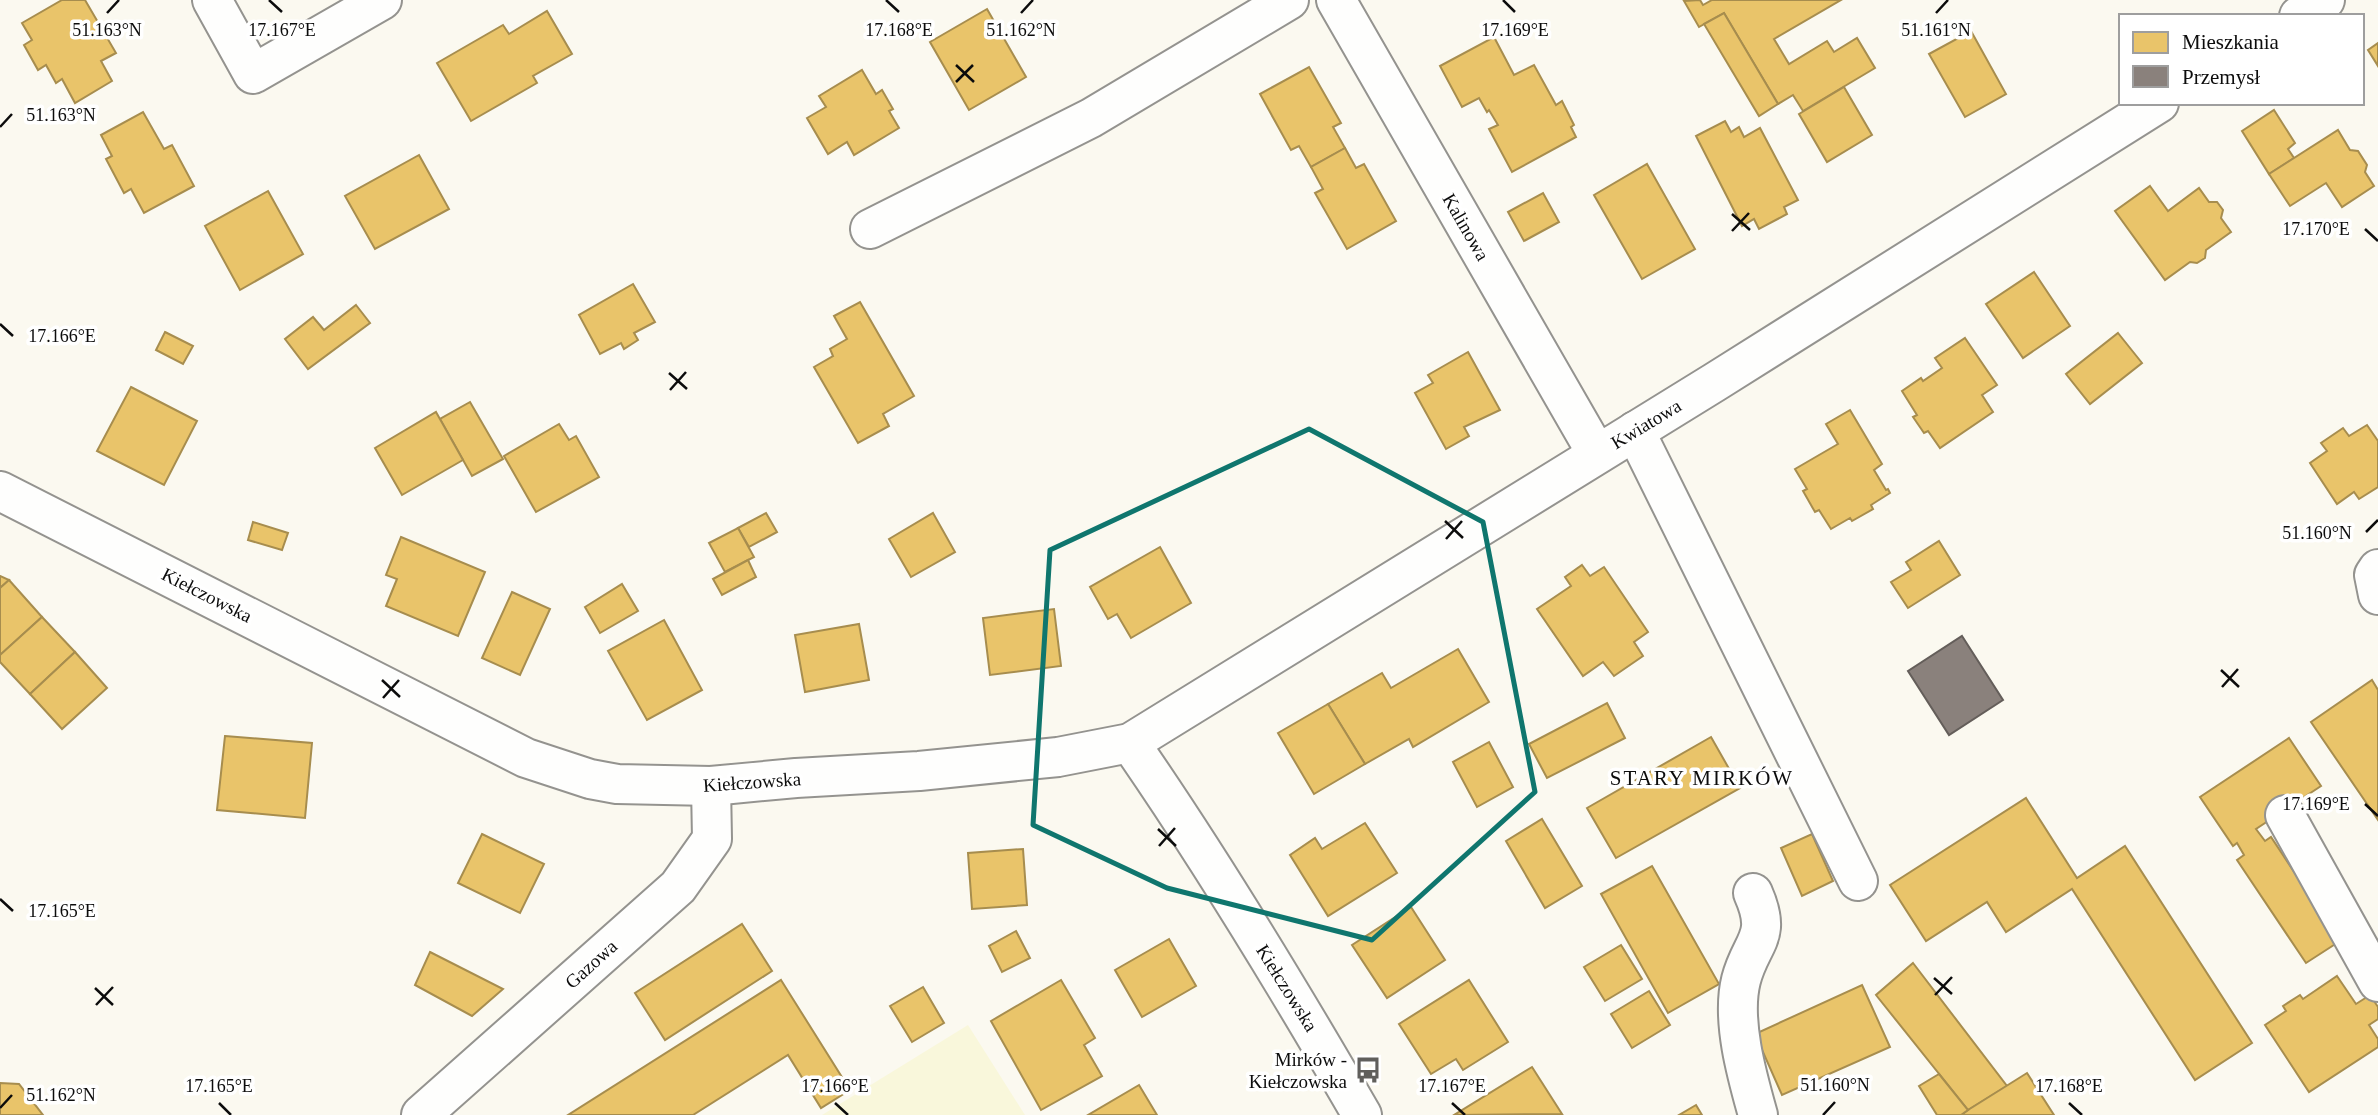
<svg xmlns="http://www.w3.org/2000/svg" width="2378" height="1115" viewBox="0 0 2378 1115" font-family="'Times New Roman',serif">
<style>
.farmland{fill:#f9f7db}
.homes{fill:#e9c46a;stroke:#a78d4e;stroke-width:2}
.industry{fill:#8a817c;stroke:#645e5a;stroke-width:2}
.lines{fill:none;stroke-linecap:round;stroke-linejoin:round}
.minor-casing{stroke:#94938f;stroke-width:42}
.minor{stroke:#fefefd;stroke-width:38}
.marked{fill:none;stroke:#0f766e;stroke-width:5;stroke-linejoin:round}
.ticks{fill:none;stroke:#0c0c0c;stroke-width:2.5}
.labels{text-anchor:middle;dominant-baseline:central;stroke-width:7;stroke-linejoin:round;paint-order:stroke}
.street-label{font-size:19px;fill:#0c0c0c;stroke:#fff}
.poi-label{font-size:19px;fill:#0c0c0c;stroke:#fff;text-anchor:end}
.neighbourhood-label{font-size:21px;letter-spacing:2px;fill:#0c0c0c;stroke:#fff}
.ticks-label{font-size:18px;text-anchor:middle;fill:#0c0c0c;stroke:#fff;stroke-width:7;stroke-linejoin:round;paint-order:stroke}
</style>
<rect width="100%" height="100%" fill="#fbf9f0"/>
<path class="farmland" d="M968 1025 1025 1115H822Z"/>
<g class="homes">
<path d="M62 0H85L116 53 101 61 112 81 75 103 62 79 56 83 46 65 38 70 24 45 32 40 22 23Z"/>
<path d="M1700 0 1703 5 1712 0H1841L1774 39 1789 64 1827 41 1834 52 1857 38 1875 68 1803 111 1793 95 1778 104 1724 13 1699 27 1684 1Z"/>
<path d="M987 9 1026 77 969 110 930 42Z"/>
<path d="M547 11 572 54 533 76 537 83 471 121 437 63 503 25 509 34Z"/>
<path d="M1724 13 1778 104 1759 116 1704 24Z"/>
<path d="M1971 31 2006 94 1965 117 1929 54Z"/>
<path d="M1494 37 1514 75 1534 65 1556 105 1562 101 1574 125 1571 127 1576 137 1512 172 1489 129 1498 125 1489 110 1487 112 1479 98 1462 107 1440 66Z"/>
<path d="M2378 43V66L2368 50Z"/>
<path d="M1309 67 1341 123 1333 127 1345 148 1311 167 1299 146 1291 150 1260 94Z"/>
<path d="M862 70 876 94 882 90 893 109 889 111 899 128 854 155 847 142 828 154 807 118 826 107 819 96Z"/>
<path d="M1844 87 1872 135 1827 162 1799 114Z"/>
<path d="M2274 110 2295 143 2288 149 2294 158 2269 174 2242 131Z"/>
<path d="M143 112 164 149 172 145 194 186 144 213 131 189 124 193 106 159 112 156 101 135Z"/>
<path d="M1725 121 1731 132 1739 127 1744 137 1760 128 1798 200 1784 207 1787 214 1759 229 1754 219 1742 226 1696 136Z"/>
<path d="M2338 130 2350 150 2358 151 2367 165 2365 172 2374 186 2342 207 2326 183 2290 206 2269 174Z"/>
<path d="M1345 148 1356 168 1364 164 1396 221 1347 249 1315 193 1323 189 1311 167Z"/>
<path d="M419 155 449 209 375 249 345 196Z"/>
<path d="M1647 164 1695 249 1642 279 1594 195Z"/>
<path d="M2150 186 2168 211 2199 188 2209 202H2217L2223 210 2221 218 2231 232 2206 250 2205 258 2197 263 2190 262 2165 280 2115 211Z"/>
<path d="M268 191 303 254 240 290 205 226Z"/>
<path d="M1543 193 1559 222 1524 241 1508 212Z"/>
<path d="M2034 272 2070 326 2023 358 1986 304Z"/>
<path d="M633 284 655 322 634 333 638 340 624 349 621 343 600 354 579 315Z"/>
<path d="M860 302 914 396 883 414 889 426 858 443 814 367 833 356 830 349 847 339 834 316Z"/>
<path d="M356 305 370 323 308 369 285 339 313 317 324 330Z"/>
<path d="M165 332 193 346 183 364 156 350Z"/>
<path d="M2118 333 2142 363 2090 404 2066 374Z"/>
<path d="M1965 338 1997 385 1982 395 1993 412 1940 448 1928 431 1924 433 1913 417 1917 415 1902 391 1921 378 1923 381 1942 368 1935 358Z"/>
<path d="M1468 352 1500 410 1464 427 1469 436 1446 449 1415 393 1433 383 1428 375Z"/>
<path d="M131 387 197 421 164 485 97 451Z"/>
<path d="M470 402 503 459 472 476 440 419Z"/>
<path d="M1850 410 1882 464 1874 470 1886 490 1888 489 1890 493 1871 505 1873 509 1852 521 1850 518 1831 529 1819 510 1815 512 1803 491 1807 489 1795 469 1838 444 1826 424Z"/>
<path d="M436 412 463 460 402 495 375 448Z"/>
<path d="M559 424 569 440 576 436 599 477 536 512 504 456Z"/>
<path d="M2367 425 2378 441V487L2359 499 2354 492 2337 504 2310 463 2327 451 2321 443 2343 428 2349 436Z"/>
<path d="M766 513 777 532 749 547 738 528Z"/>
<path d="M933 513 955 552 911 577 889 539Z"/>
<path d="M253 522 288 533 282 550 248 540Z"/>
<path d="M738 528 754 557 725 572 709 543Z"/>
<path d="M401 537 485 572 458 636 386 606 397 579 386 575Z"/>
<path d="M1939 541 1960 575 1908 608 1891 582 1911 570 1906 562Z"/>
<path d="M1160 547 1191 603 1131 638 1117 614 1108 619 1090 587Z"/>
<path d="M748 560 756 577 722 595 713 579Z"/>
<path d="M1582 565 1590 576 1604 567 1648 632 1634 642 1643 656 1614 676 1603 662 1583 676 1537 609 1571 586 1565 577Z"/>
<path d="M0 576 9 580 0 588Z"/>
<path d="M9 580 42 617 0 655V588Z"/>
<path d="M622 584 638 611 600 633 585 607Z"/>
<path d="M512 592 550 609 520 675 482 658Z"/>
<path d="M1054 609 1061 666 990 675 983 618Z"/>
<path d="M42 617 75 652 30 694 0 662V655Z"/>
<path d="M664 620 702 690 647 720 608 651Z"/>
<path d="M859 624 869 680 805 692 795 635Z"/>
<path d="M1458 649 1489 702 1413 747 1409 739 1365 764 1328 704 1382 673 1391 688Z"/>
<path d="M75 652 107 688 62 729 30 694Z"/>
<path d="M2372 680 2378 690V820L2311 722Z"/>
<path d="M1607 703 1625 738 1547 778 1529 744Z"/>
<path d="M1328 704 1365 764 1314 794 1278 733Z"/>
<path d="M225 736 312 743 305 818 217 810Z"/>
<path d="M1711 737 1740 788 1616 858 1587 808Z"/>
<path d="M2289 738 2321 786 2256 829 2265 841 2271 837 2340 941 2306 963 2237 860 2244 855 2237 843 2233 846 2200 797Z"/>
<path d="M1489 742 1513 787 1477 807 1453 762Z"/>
<path d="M2026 798 2077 878 2125 846 2252 1043 2195 1080 2072 889 2006 932 1987 902 1926 941 1890 885Z"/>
<path d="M1542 819 1582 886 1545 908 1506 841Z"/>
<path d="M1365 823 1397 873 1328 916 1290 855 1315 838 1322 849Z"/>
<path d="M482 834 544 864 520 913 458 883Z"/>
<path d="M1812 834 1833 881 1802 896 1781 848Z"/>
<path d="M1023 849 1027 905 972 909 968 853Z"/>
<path d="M1652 866 1719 984 1668 1013 1601 894Z"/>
<path d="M1411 907 1445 960 1387 998 1352 945Z"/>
<path d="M742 924 772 971 665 1040 635 993Z"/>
<path d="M1016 931 1030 958 1002 972 989 946Z"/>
<path d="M1169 939 1196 986 1142 1017 1115 970Z"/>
<path d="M1621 945 1642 979 1605 1001 1584 967Z"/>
<path d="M430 952 503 989 472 1016 415 985Z"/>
<path d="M1913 963 2007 1086 1968 1110 1876 995Z"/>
<path d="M2337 976 2356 1004 2370 995 2378 1007V1019L2369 1025 2378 1039V1047L2309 1092 2265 1025 2286 1011 2283 1006 2300 995 2303 999Z"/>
<path d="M781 980 850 1090 821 1108 788 1055 693 1115H568Z"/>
<path d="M1061 980 1095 1038 1084 1045 1102 1076 1041 1110 991 1021Z"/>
<path d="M1469 980 1508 1042 1463 1070 1456 1059 1431 1074 1399 1024Z"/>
<path d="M1862 985 1890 1047 1782 1095 1755 1034Z"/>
<path d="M923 987 944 1023 912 1042 890 1006Z"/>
<path d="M1649 991 1670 1025 1632 1048 1611 1014Z"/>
<path d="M1532 1067 1562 1114 1454 1115Z"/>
<path d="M2027 1073 2054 1115H1961L1968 1110Z"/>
<path d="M1939 1074 1968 1110 1961 1115H1937L1919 1086Z"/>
<path d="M0 1083 19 1084 43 1115H0Z"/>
<path d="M1139 1085 1157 1115H1088Z"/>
<path d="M1696 1105 1702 1115H1679Z"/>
</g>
<path class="industry" d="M1962 636 2003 700 1949 735 1908 671Z"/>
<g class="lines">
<g class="minor-casing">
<g id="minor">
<path d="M212 0 253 74 382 0"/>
<path d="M1336 0 1597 454"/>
<path d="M2299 16 2325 0"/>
<path d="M870 229 1091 118 1289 0"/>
<path d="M1635 431 1858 881"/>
<path d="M0 491 526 758 590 779 617 784 711 786 796 778 919 771 1058 757 1130 743 1715 382 2159 103"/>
<path d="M2378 569 2374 575 2378 595"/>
<path d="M1130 743C1213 863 1289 989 1362 1115"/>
<path d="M2285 815 2378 982"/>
<path d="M1753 893C1773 938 1751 941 1741 980 1731 1020 1747 1076 1758 1115"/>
<path d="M421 1115 678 887 712 839 711 786"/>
</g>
</g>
<use href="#minor" class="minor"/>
</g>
<path class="marked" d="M1309 429 1483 522 1535 792 1372 940 1167 888 1033 825 1050 550Z"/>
<path class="ticks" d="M269 0 282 12M886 0 899 12M1503 0 1515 12M107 13 119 0M1021 13 1033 0M1936 13 1948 0M956 65 974 82M956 82 973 65M0 127 12 114M1732 214 1750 230M2365 229 2378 241M1732 231 1749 213M0 324 13 336M669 373 687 389M670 390 686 372M1445 521 1463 538M2366 532 2378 520M1446 539 1462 521M2221 670 2239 687M382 680 400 697M2222 687 2238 669M383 698 399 680M2365 804 2378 816M1158 829 1176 846M1159 846 1175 828M0 899 13 911M1934 978 1952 994M95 988 113 1005M1935 995 1952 977M96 1005 113 987M219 1103 231 1115M835 1103 848 1115M1452 1103 1465 1115M2069 1103 2082 1115M0 1108 12 1095M1823 1115 1835 1102"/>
<defs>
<g id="bus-bare" transform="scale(2.1)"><path d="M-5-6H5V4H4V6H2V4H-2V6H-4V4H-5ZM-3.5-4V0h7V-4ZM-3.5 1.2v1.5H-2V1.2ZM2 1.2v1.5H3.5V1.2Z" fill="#605f5c" stroke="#fff" stroke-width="2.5" paint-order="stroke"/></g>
</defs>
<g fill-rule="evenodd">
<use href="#bus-bare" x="1368" y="1070"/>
</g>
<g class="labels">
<g class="street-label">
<text transform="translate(1466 227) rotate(60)">Kalinowa</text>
<text transform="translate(1646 424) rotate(-31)">Kwiatowa</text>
<text transform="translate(207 595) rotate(27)">Kiełczowska</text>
<text transform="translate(752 782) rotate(-4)">Kiełczowska</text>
<text transform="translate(591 964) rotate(-42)">Gazowa</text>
<text transform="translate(1287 988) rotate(58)">Kiełczowska</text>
</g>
<g class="poi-label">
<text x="1347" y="1059">Mirków -<tspan x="1347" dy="22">Kiełczowska</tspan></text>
</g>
<g class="neighbourhood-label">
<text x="1702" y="778">STARY MIRKÓW</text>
</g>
</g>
<g class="ticks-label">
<text x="282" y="36">17.167°E</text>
<text x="899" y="36">17.168°E</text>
<text x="1515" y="36">17.169°E</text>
<text x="107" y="36">51.163°N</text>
<text x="1021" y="36">51.162°N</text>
<text x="1936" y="36">51.161°N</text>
<text x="61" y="121">51.163°N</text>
<text x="2316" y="235">17.170°E</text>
<text x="62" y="342">17.166°E</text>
<text x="2317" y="539">51.160°N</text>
<text x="2316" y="810">17.169°E</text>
<text x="62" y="917">17.165°E</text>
<text x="1835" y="1091">51.160°N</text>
<text x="219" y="1092">17.165°E</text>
<text x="835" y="1092">17.166°E</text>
<text x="1452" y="1092">17.167°E</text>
<text x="2069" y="1092">17.168°E</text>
<text x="61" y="1101">51.162°N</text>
</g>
<rect x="2119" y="14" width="245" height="91" fill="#ffffff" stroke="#9e9e9e" stroke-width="2"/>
<rect x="2133" y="32" width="35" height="21" fill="#e9c46a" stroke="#9e9e9e" stroke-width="2"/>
<text x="2182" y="49" font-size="21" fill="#0c0c0c">Mieszkania</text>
<rect x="2133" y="66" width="35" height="21" fill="#8a817c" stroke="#9e9e9e" stroke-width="2"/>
<text x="2182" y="84" font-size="21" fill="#0c0c0c">Przemysł</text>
</svg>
